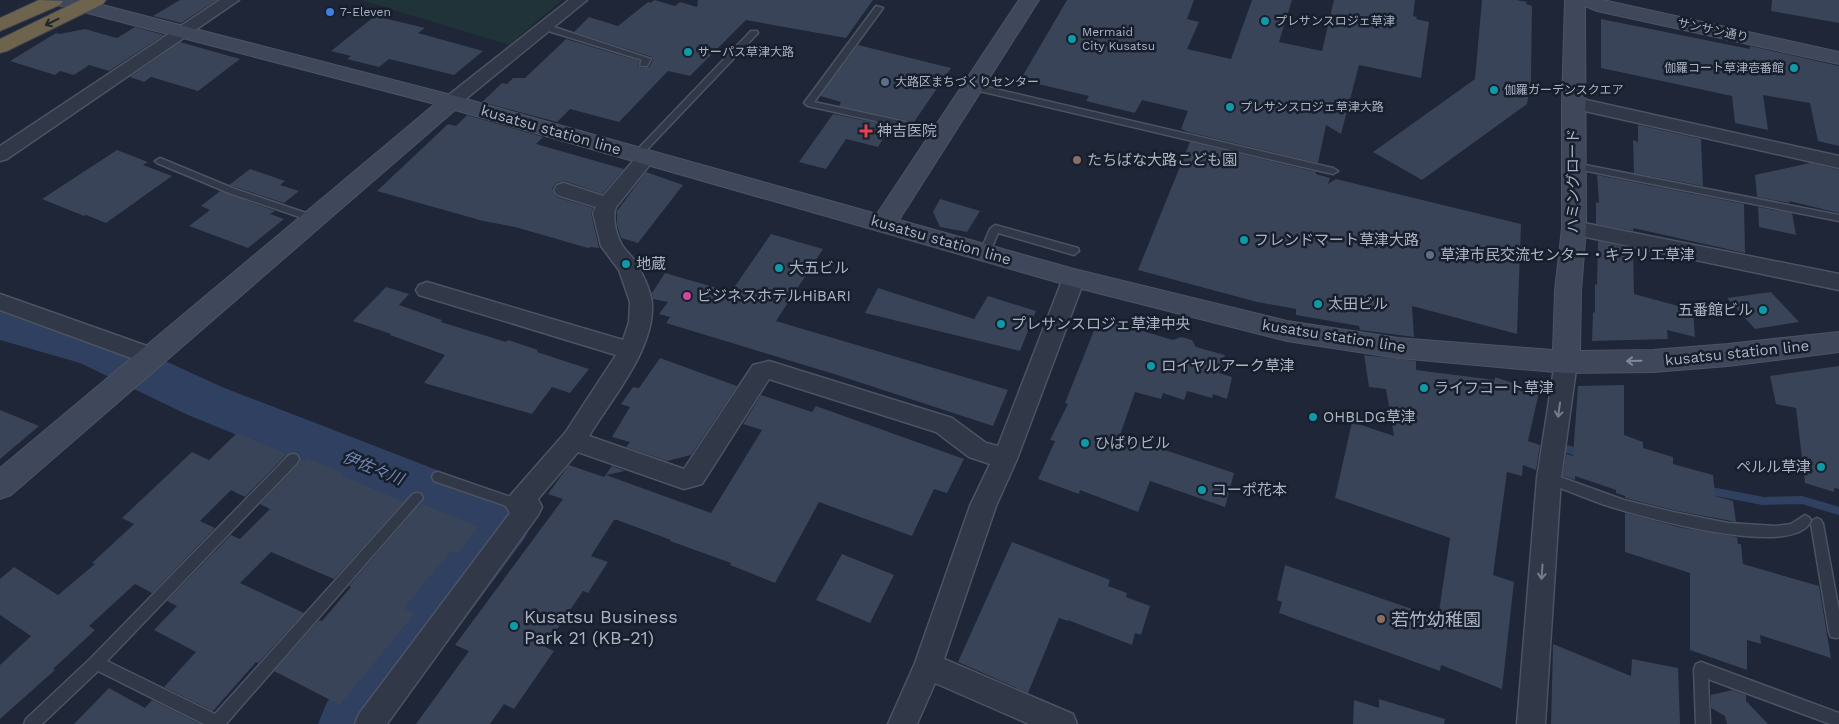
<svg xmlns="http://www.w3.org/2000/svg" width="1839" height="724" viewBox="0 0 1839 724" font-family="'Work Sans','Noto Sans JP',sans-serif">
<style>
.green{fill:#203338}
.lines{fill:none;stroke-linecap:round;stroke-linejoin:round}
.stream{stroke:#2f4060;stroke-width:8}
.river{fill:#2f4060;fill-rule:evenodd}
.building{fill:#394458}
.lane-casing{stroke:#4c5363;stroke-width:3}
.street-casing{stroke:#4c5363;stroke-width:3}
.secondary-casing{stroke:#4c5363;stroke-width:2}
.highway-casing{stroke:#39404f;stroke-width:2}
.lane{fill:#313848;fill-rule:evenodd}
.street{fill:#313848;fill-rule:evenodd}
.secondary{fill:#3f475b;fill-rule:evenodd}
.highway{fill:#6e644d;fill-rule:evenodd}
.oneway{stroke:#20252f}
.oneway2{stroke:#80889b}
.oneway3{stroke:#747c8d}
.shop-dot{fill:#3f7fe0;stroke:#171e2c;stroke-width:2}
.culture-dot{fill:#0f9aa8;stroke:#171e2c;stroke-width:2}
.service-dot{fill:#5c6f8a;stroke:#171e2c;stroke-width:2}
.health-dot{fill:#e0444e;stroke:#171e2c;stroke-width:2}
.education-dot{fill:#8d6e63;stroke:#171e2c;stroke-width:2}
.hotel-dot{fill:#d1479c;stroke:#171e2c;stroke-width:2}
.labels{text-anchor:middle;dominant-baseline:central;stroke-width:5;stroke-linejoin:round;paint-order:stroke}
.far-poi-label{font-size:12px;fill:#abb3c5;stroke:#171e2c;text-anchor:start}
.far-street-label{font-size:12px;fill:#abb3c5;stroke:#171e2c}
.street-label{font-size:15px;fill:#abb3c5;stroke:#171e2c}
.poi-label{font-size:15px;fill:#abb3c5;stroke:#171e2c;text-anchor:start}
.water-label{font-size:16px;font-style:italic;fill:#7186b0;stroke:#171e2c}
.near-poi-label{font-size:18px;fill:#abb3c5;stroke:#171e2c;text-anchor:start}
</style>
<rect width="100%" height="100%" fill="#1e2637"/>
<path class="green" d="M361 0H562L509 45Z"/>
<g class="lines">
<g class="stream">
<path d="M1567 449 1582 454"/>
<path d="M1706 490 1763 501 1802 500 1839 511"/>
</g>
<path class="river" d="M0 306 111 336 222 387 525 504 533 521 525 538 387 724H318L327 702 467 529 188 415 80 363 0 340Z"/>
</g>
<g class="building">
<path d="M180 0H217L181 23 153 16Z"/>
<path d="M654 0 675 6 680 2 697 7 698 0H873L846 38 746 20 690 76 668 71 619 122 570 109 557 122 482 102 502 83 507 84 513 78H525L566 39 639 61 638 65 641 68 649 67 653 60 652 57 574 32 589 17 618 26 648 2 651 3Z"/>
<path d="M1067 0H1194L1187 19 1199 22 1187 49 1231 59 1252 0H1292L1279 42 1322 51 1334 0H1415L1413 16 1417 17 1416 19 1429 22 1421 78 1359 65 1341 134 1326 125 1318 163 1188 132 1181 129 1188 111 1142 100 1135 113 1086 101 1089 96 1025 81 1027 78 1022 77Z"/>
<path d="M1482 0H1516L1527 2 1526 4 1532 6 1531 79 1527 104 1422 180 1373 152 1475 79Z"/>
<path d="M1772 0H1839V23L1771 11Z"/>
<path d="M375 16 425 28 418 33 483 51 454 75 389 59 379 67 347 59 351 56 331 51Z"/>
<path d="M1601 19 1750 49V46L1839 66V146L1818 141 1810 103 1763 95 1768 130 1735 123 1732 96 1601 68Z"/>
<path d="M135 27 164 35 109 71 89 65 74 75 60 71 55 75 10 61 56 33 59 34 85 29 117 38Z"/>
<path d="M180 42 240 59 198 91 151 77 144 82 130 77Z"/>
<path d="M858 45 951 68 914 122 839 106 841 102 820 96Z"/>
<path d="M833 114 891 126 878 147 846 139 826 169 799 162Z"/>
<path d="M467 115 543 137 536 144 624 169 602 194 565 181 556 183 552 189 556 197 593 208 591 213 599 248 591 247 588 248 515 227 483 221 377 191 448 124 456 126Z"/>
<path d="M1638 125 1701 139 1703 186 1634 173 1633 140 1638 142Z"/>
<path d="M1190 142 1316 172V174L1330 178 1328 184 1336 179 1521 224 1517 334 1412 306 1414 337 1360 330 1359 326 1296 315V309L1257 302 1138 270Z"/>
<path d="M117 150 148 162 143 165 172 176 106 223 86 215 84 216 42 199Z"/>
<path d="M1810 163 1839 170V213L1789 201 1790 203 1757 197 1755 175Z"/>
<path d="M250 169 285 181 280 185 299 191 284 203 229 185Z"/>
<path d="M646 172 683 185 638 243 621 238 617 225V211Z"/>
<path d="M1597 175 1744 204 1745 253 1633 228V231L1596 224V202L1599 203Z"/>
<path d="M220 191 275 211 270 214 284 219 248 248 189 226 210 210 201 206Z"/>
<path d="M940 199 980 211 967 232 940 227 933 212Z"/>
<path d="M1758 207 1792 213 1796 235 1759 227Z"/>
<path d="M771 234 823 249 776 321 1008 390 993 426 834 374 666 323 670 317 659 314 668 302 653 299 652 293 665 273 731 292Z"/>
<path d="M1598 241 1633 249 1634 294 1693 310 1695 337 1667 330 1668 339 1592 341 1593 312 1595 313V284L1597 285Z"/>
<path d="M386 287 409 294 399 305 442 320 441 322 506 342 508 340 538 350 537 352 589 369 570 393 552 387 532 414 424 383 445 355 390 335 391 334 353 321Z"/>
<path d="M878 288 974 319 988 296 1036 311 1020 351 865 313Z"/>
<path d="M1771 292 1799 322 1755 329 1727 298Z"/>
<path d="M1099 318 1173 340 1181 337 1192 340 1196 347 1225 355 1219 373 1232 377 1227 399 1213 394 1212 398 1187 391 1184 400 1163 393 1161 399 1135 392 1120 435 1234 473 1225 507 1150 481 1138 512 1080 490 1079 494 1038 479 1055 441 1050 440 1068 404 1065 403Z"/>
<path d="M1364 355 1416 361V370L1495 380V377L1539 392 1528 441 1540 445 1536 470 1523 465 1522 476 1507 472 1493 575 1514 582 1502 689 1441 665 1440 671 1279 613 1282 602 1277 600 1285 565 1438 618 1450 538 1335 498 1352 422 1394 436 1386 389 1369 387Z"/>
<path d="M660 358 737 386 691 455 667 461 626 447 630 442 612 437 630 407 621 404 633 387 639 388Z"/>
<path d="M1839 366V489L1834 488V492L1805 483 1796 408 1776 404 1770 376Z"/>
<path d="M1624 385V435L1643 442V448L1673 457V464L1713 475 1715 496 1733 501 1736 522 1673 510 1625 498V496L1616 493V490L1575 476V480L1563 476 1566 454 1573 456 1578 386Z"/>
<path d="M761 395 812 412 816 406 964 459 947 493 934 489 912 536 819 502 775 583 730 565 731 563 670 541 671 540 617 520H614L591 556 608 562 588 593 583 591 545 647 554 651 514 709 504 704 490 724H416L469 651 455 645 563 499 548 494 569 465 604 477 612 466 625 471 606 475 711 513 762 430 743 424Z"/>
<path d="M0 410 39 426 0 459Z"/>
<path d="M237 433 287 454 245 497 231 490 200 521 215 528 152 593 135 584 89 626 95 630 53 669 55 670 0 719V665L31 636 0 615V579L14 567 58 595 95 564 92 563 134 524 122 518 192 452 209 460Z"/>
<path d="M307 458 343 473 341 475 404 502 334 579 271 552 240 583 304 613 258 663 256 662 213 711 164 687 196 652 154 630 177 606 167 601 231 535 240 539 270 509 260 504 298 464 301 459 304 461Z"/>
<path d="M422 504 479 527 457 554 451 551 404 608 415 613 340 705 274 671 319 620 322 621 351 587 349 586 417 507 419 508Z"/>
<path d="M1625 513 1678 527 1737 537 1738 544H1741L1743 564 1819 586 1831 658 1760 635 1761 644 1747 640V670L1690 650V573L1625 552Z"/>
<path d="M1012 542 1110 580 1108 586 1127 593 1126 597 1150 606 1141 635 1135 633 1132 645 1068 620V621L1059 618 1028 693 958 662Z"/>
<path d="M842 554 894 575 870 623 816 600Z"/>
<path d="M1553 644 1631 676 1632 659 1678 668 1680 724H1551Z"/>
<path d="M109 688 145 708 152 700 200 724H74Z"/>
<path d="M1732 690 1746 695V701L1768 724H1727L1725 716 1711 708V695Z"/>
<path d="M1379 699 1445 719 1444 724H1353L1354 700 1379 708Z"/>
</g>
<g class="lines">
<g class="lane-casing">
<g id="lane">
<path d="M876 6 883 8 814 102 943 130 948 133 946 135 943 136 808 106 804 103Z"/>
<path d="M542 25H548L651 59 647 66H641L640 64 642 60 542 29Z"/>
<path d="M751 31H757L758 33 640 157H634V153Z"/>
<path d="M974 84 1333 168 1338 171 1333 174 971 89 970 87Z"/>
<path d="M160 158 235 189 318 217 319 219 314 222 229 193 157 163 155 161Z"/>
<path d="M1575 163 1839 215V221L1572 168 1570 166Z"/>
<path d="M995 225 1078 248 1079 251 1074 255 998 233 989 255H981L980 252 990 229Z"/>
<path d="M293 454 297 455 299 459 297 463 107 661 215 714 413 494 417 493 421 494 423 498 226 724H204L98 671 42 724H24L26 719 91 658 289 455Z"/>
<path d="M438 472 522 501 524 505 522 509 518 510 434 481 432 477 434 473Z"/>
<path d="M1549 473 1624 500 1673 512 1728 523 1776 526 1791 524 1805 515 1809 517 1811 521C1793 561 1635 515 1602 504 1582 497 1564 489 1545 482L1543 478 1545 474Z"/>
<path d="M1817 518 1821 520 1823 524 1839 611V637L1836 638 1831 637 1829 632 1811 524 1813 520Z"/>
<path d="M1701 662 1839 713V724H1830L1708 679 1710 724H1696L1694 669 1696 664Z"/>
</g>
</g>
<g class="street-casing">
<g id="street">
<path d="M220 0H239L7 159 0 161V146Z"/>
<path d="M569 0H587L457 106 451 108 445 106 442 102 445 98Z"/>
<path d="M1573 97 1839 156V168L1567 107 1564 103 1567 99Z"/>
<path d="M647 151 654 153 656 157 616 207C612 216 616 234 621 243 624 250 631 255 635 261 642 272 651 291 652 303 655 349 612 398 589 436L684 469 753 365 769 361 952 418 986 443 998 446 1063 278 1067 273 1074 270 1081 273 1085 278 1017 459 996 506 944 659 1073 714 1077 724H1029L935 683 917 724H888L915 663 970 506 990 464 969 457 936 432 769 379 702 484 684 489 578 452 538 499 542 507 538 515 387 724H355L359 714 510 513 505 505 509 497 565 433 616 355 419 295 416 290 419 285 427 282 623 340 629 322 630 302 619 270 601 246 593 213 596 207 557 195 554 190 557 185 564 183 603 196 640 153Z"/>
<path d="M1574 221 1839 274V290L1567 233 1564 228 1567 223Z"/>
<path d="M0 294 161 351 164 357 161 363 153 366 0 310Z"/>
<path d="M1566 353 1574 356 1577 362 1561 478 1545 724H1517L1537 478 1555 362 1558 356Z"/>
</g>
</g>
<g class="secondary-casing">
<path id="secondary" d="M50 0H83L459 97 877 214 1019 0H1039L899 220 1074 269 1287 321 1398 338 1553 350 1555 291 1562 228V103L1565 0H1603L1839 52V64L1597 11 1585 6 1586 228 1581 291 1580 351 1653 350 1728 344 1839 332V352L1728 366 1653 372 1566 373 1398 358 1287 341 1074 287 455 110 11 495 0 499V468L435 104 53 4Z"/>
</g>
<g class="highway-casing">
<g id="highway">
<path d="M39 0 63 1 60 5 0 31V18Z"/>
<path d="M80 0H106L103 4 7 51 0 53V39Z"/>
</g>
</g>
<use href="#lane" class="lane"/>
<use href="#street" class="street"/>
<use href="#secondary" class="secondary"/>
<use href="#highway" class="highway"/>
</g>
<defs><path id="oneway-shaft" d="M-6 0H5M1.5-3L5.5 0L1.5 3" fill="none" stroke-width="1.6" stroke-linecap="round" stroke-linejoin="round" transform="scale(1.25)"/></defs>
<use class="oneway" href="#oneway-shaft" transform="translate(52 22) rotate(154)"/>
<use class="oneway2" href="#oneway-shaft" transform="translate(1634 361) rotate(179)"/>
<g class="oneway3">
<use href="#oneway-shaft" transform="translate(1559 410) rotate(98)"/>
<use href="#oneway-shaft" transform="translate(1542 572) rotate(94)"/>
</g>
<circle class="shop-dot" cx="330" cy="12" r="5"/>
<g class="culture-dot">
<circle cx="1265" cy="21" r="5"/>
<circle cx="1072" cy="39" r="5"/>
<circle cx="688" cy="52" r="5"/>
<circle cx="1794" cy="68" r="5"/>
<circle cx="1494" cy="90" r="5"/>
<circle cx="1230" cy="107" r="5"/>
<circle cx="1244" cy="240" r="5"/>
<circle cx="626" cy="264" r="5"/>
<circle cx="779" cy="268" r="5"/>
<circle cx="1318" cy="304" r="5"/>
<circle cx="1763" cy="310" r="5"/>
<circle cx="1001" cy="324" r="5"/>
<circle cx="1151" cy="366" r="5"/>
<circle cx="1424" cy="388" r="5"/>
<circle cx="1313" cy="417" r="5"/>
<circle cx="1085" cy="443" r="5"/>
<circle cx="1821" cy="467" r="5"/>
<circle cx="1202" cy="490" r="5"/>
<circle cx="514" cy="626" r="5"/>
</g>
<g class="service-dot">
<circle cx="885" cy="82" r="5"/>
<circle cx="1430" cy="255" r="5"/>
</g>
<path class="health-dot" d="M863.5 123.5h5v5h5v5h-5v5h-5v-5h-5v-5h5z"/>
<g class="education-dot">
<circle cx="1077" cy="160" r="5"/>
<circle cx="1381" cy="619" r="5"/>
</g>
<circle class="hotel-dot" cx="687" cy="296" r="5"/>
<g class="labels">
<g class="far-poi-label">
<text x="340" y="12">7-Eleven</text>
<text x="1275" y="21">プレサンスロジェ草津</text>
<text x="1082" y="32">Mermaid<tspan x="1082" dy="14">City Kusatsu</tspan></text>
<text x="698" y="52">サーパス草津大路</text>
<text x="1784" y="68" text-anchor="end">伽羅コート草津壱番館</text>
<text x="895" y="82">大路区まちづくりセンター</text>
<text x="1504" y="90">伽羅ガーデンスクエア</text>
<text x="1240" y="107">プレサンスロジェ草津大路</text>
</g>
<g class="far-street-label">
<text transform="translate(1713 30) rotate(12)">サンサン通り</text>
</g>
<g class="street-label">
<text transform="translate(551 130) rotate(16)">kusatsu station line</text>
<text transform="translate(1573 181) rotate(-90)">ハミングロード</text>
<text transform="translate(941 240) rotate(16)">kusatsu station line</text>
<text transform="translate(1334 336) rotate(9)">kusatsu station line</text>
<text transform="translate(1737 353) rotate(-6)">kusatsu station line</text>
</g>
<g class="poi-label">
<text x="877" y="131">神吉医院</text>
<text x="1087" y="160">たちばな大路こども園</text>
<text x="1254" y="240">フレンドマート草津大路</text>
<text x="1440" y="255">草津市民交流センター・キラリエ草津</text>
<text x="636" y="264">地蔵</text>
<text x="789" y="268">大五ビル</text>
<text x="697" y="296">ビジネスホテルHiBARI</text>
<text x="1328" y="304">太田ビル</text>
<text x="1753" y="310" text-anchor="end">五番館ビル</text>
<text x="1011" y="324">プレサンスロジェ草津中央</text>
<text x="1161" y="366">ロイヤルアーク草津</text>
<text x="1434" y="388">ライフコート草津</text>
<text x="1323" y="417">OHBLDG草津</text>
<text x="1095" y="443">ひばりビル</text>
<text x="1811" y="467" text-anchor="end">ペルル草津</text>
<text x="1212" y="490">コーポ花本</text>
</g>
<g class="water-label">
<text transform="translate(373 468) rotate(22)">伊佐々川</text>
</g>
<g class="near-poi-label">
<text x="524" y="616">Kusatsu Business<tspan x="524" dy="21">Park 21 (KB-21)</tspan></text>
<text x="1391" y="619">若竹幼稚園</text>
</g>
</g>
</svg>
